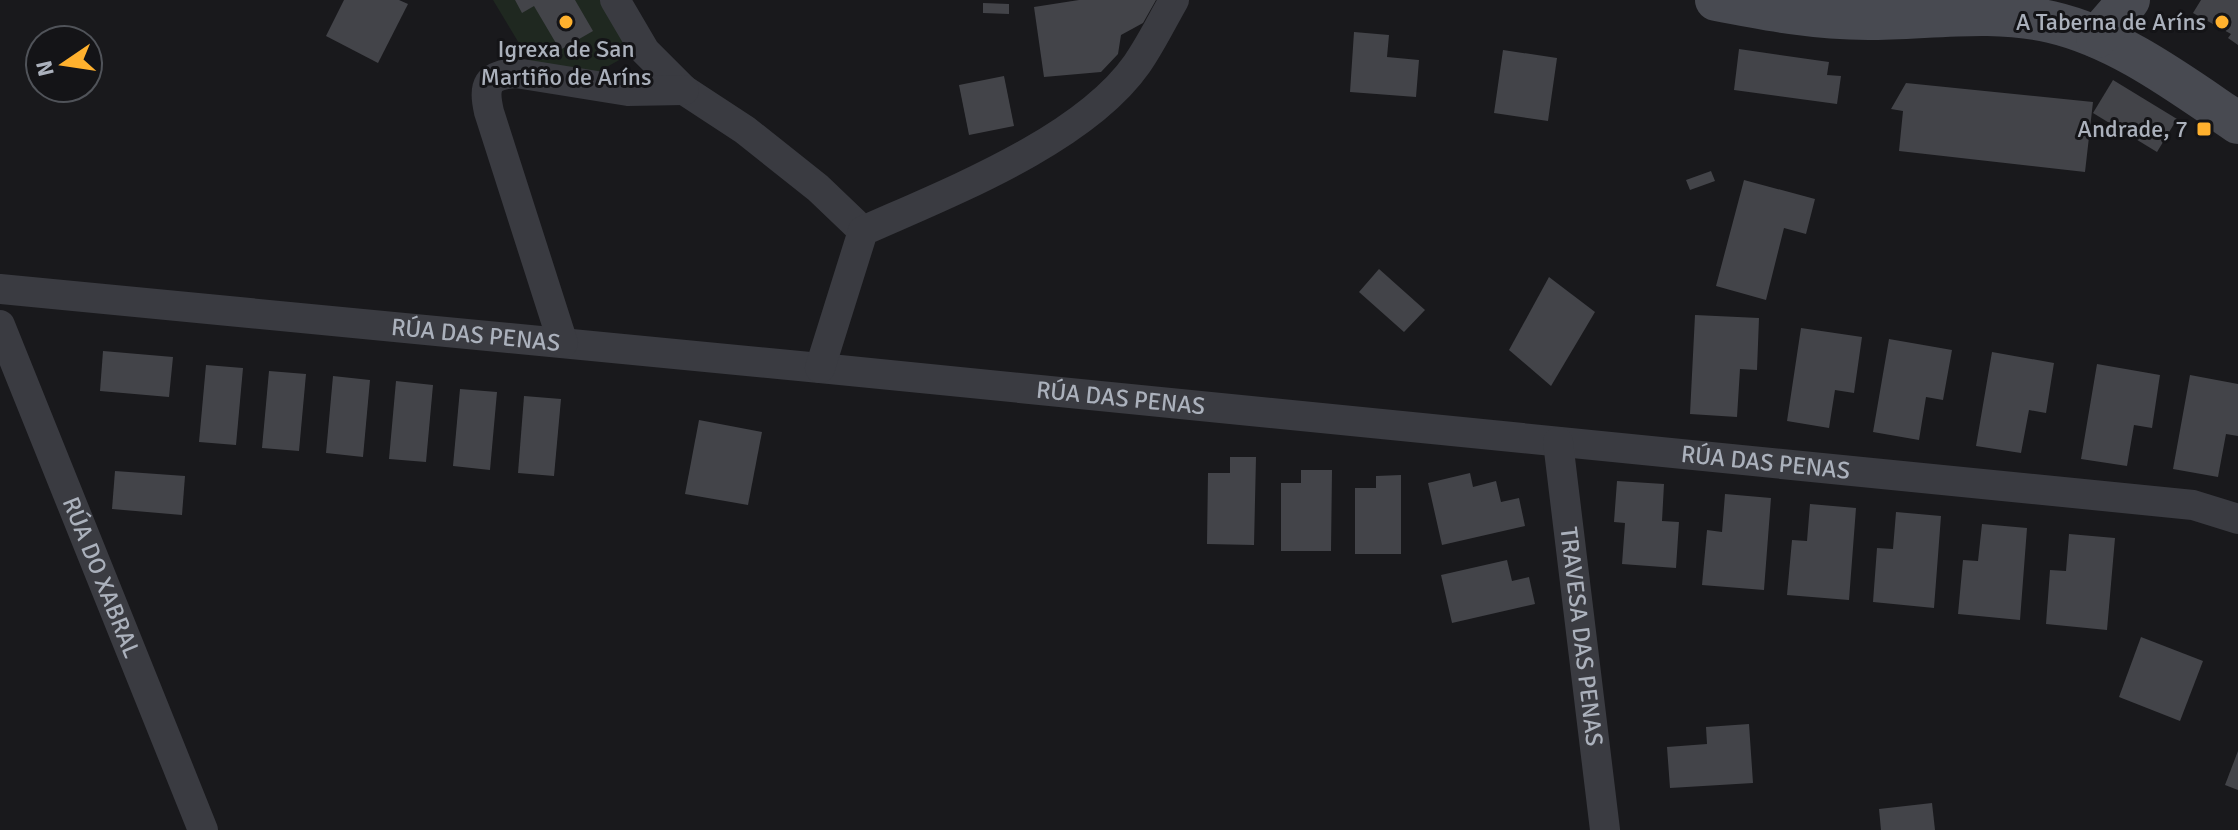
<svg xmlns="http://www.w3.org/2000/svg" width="2238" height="830" viewBox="0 0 2238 830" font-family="Signika,sans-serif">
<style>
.green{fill:#1f2820}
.building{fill:#434449}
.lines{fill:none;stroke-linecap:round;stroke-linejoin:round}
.street{stroke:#3a3b41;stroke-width:30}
.secondary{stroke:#484a51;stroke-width:42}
.poi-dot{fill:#ffb12e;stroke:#141417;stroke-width:3}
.labels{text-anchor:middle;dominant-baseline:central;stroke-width:6;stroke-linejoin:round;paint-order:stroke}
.poi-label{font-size:24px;fill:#abb1bc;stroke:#141417;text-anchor:end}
.street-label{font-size:24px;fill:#abb1bc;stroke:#141417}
</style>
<rect width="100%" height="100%" fill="#19191c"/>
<path class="green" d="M493 0H601L632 53 594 74 534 68Z"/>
<g class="building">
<path d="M344 0H399L408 4 378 63 326 36Z"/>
<path d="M515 0H575L593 31 560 50 534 6 522 13Z"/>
<path d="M1079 0H1156L1143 23 1121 35 1118 54 1101 72 1044 77 1034 7Z"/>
<path d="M2201 0H2238V45L2228 38 2231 34 2193 13Z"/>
<path d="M983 3 1009 4V14L983 13Z"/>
<path d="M1354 32 1389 35 1387 57 1419 60 1416 97 1350 92Z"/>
<path d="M1739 49 1829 62 1827 75 1841 76 1837 104 1734 90Z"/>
<path d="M1503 50 1557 58 1548 121 1494 113Z"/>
<path d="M1004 76 1014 126 969 135 959 85Z"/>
<path d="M2113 80 2177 119 2157 152 2093 113Z"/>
<path d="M1906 83 2093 102 2085 172 1899 151 1903 111 1891 109Z"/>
<path d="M1711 171 1715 181 1690 190 1686 180Z"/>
<path d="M1744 180 1815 199 1806 234 1784 228 1766 300 1716 286Z"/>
<path d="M1379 269 1425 310 1404 332 1359 292Z"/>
<path d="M1549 277 1595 312 1551 386 1509 350Z"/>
<path d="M1695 315 1759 318 1757 370 1740 369 1737 417 1690 414Z"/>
<path d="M1801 328 1862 337 1854 393 1835 390 1829 428 1787 421Z"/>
<path d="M1889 339 1952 350 1943 400 1926 397 1919 440 1873 432Z"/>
<path d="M103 351 173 357 169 397 100 391Z"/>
<path d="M1992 352 2054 363 2046 413 2029 410 2021 453 1976 446Z"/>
<path d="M2097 364 2160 375 2152 428 2134 425 2127 466 2081 459Z"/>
<path d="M206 365 243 368 236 445 199 442Z"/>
<path d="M269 371 306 374 299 451 262 448Z"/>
<path d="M2190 375 2238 384V436L2226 434 2218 477 2173 469Z"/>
<path d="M333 376 370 380 363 457 326 453Z"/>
<path d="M396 381 433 385 426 462 389 459Z"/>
<path d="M460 389 497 392 490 470 453 466Z"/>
<path d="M524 396 561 399 554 476 518 473Z"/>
<path d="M699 420 762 432 748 505 685 494Z"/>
<path d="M1230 457H1256L1254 545 1207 544 1208 473H1230Z"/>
<path d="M1301 470H1332L1331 551H1281V483H1301Z"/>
<path d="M115 471 185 476 182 515 112 509Z"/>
<path d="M1470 473 1473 487 1496 481 1501 502 1519 498 1525 526 1442 545 1428 483Z"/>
<path d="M1401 475V554H1355V488H1376V476Z"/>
<path d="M1617 481 1664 484 1662 521 1679 522 1676 568 1622 564 1625 523 1614 522Z"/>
<path d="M1725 494 1771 498 1764 590 1702 585 1707 530 1722 532Z"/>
<path d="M1810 504 1856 508 1849 600 1787 595 1792 540 1807 541Z"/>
<path d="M1896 512 1941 516 1934 608 1873 602 1877 548 1893 549Z"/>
<path d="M1982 524 2027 528 2020 620 1958 614 1963 560 1978 561Z"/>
<path d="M2069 534 2115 538 2107 630 2046 624 2050 570 2066 571Z"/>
<path d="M1507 560 1512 581 1529 577 1535 604 1452 623 1441 575Z"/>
<path d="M2141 637 2203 661 2180 721 2119 697Z"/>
<path d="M1749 724 1753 783 1670 788 1667 747 1707 744 1706 727Z"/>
<path d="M2238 751V790L2225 785Z"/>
<path d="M1932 803 1935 830H1881L1879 809Z"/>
</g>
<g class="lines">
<g class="street">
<path d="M615 0 645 51 684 90 745 130 818 188 863 231"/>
<path id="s1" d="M0 289 820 368 2193 505 2238 519"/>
<path id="s2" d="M0 325 203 830"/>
<path d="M563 343 489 112C483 85 487 75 516 73L628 91 684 90"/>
<path d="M820 368 863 231C948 193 1083 141 1137 64 1151 44 1162 21 1174 0"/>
<path id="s3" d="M1558 442 1605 830"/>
</g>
<g class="secondary">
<path d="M1716 0C1767 10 1816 19 1868 19 1928 19 1991 8 2051 22 2120 38 2180 84 2238 123"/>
<path d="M2097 37 2129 0"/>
</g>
</g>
<g class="poi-dot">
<circle cx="566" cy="22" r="8"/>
<circle cx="2222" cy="22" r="8"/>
<rect x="2196" y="121" width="16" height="16" rx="4"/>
</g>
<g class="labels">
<g class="poi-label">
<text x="2206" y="22">A Taberna de Aríns</text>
<text x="566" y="49" text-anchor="middle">Igrexa de San<tspan x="566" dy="28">Martiño de Aríns</tspan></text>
<text x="2188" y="129">Andrade, 7</text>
</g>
<g class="street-label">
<text stroke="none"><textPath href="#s1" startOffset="478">RÚA DAS PENAS</textPath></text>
<text stroke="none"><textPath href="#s1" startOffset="1126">RÚA DAS PENAS</textPath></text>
<text stroke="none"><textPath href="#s1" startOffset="1774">RÚA DAS PENAS</textPath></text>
<text stroke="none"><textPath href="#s2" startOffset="272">RÚA DO XABRAL</textPath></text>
<text stroke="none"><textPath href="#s3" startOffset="196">TRAVESA DAS PENAS</textPath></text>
</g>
</g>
<g transform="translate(64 64) rotate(257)"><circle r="38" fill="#141417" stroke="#505359" stroke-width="2"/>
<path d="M0-6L14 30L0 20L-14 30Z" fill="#ffb12e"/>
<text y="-12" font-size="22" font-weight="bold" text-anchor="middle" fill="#abb1bc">N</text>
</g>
</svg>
